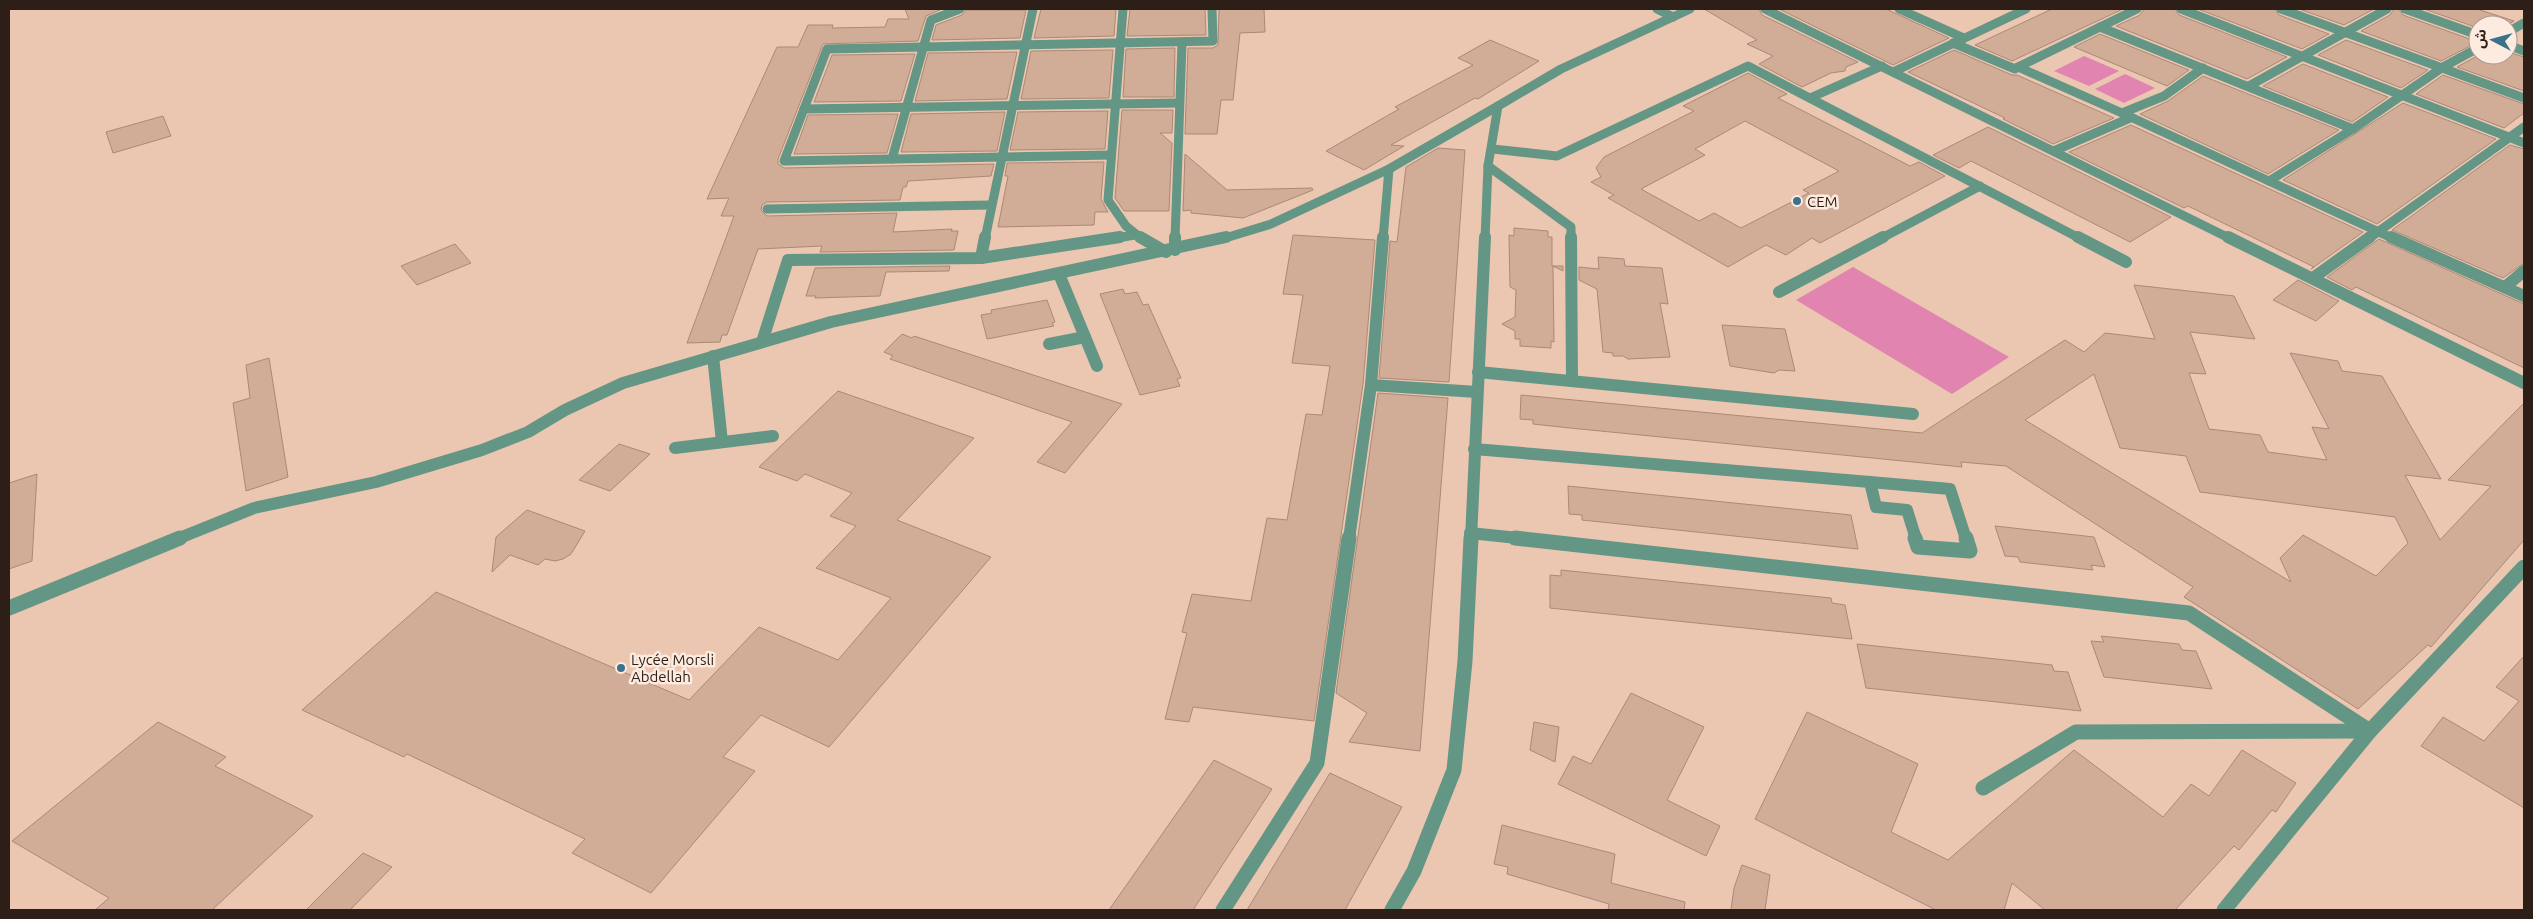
<svg xmlns="http://www.w3.org/2000/svg" width="2533" height="919" viewBox="0 0 2533 919" font-family="Ubuntu,'Noto Sans Arabic',sans-serif">
<style>
.green{fill:#e184af}
.building{fill:#d1ad98;stroke:#ac8975;fill-rule:evenodd}
.lines{fill:none;stroke-linecap:round;stroke-linejoin:round}
.lane-far1{stroke:#639685;stroke-width:9}
.lane{stroke:#639685;stroke-width:12}
.street-far2{stroke:#639685;stroke-width:9}
.street-far1{stroke:#639685;stroke-width:12}
.street{stroke:#639685;stroke-width:15}
.poi-dot{fill:#3a728c;stroke:#feebe0;stroke-width:2}
.labels{text-anchor:middle;dominant-baseline:central;stroke-width:5;stroke-linejoin:round;paint-order:stroke}
.poi-label{font-size:15px;fill:#2d1f17;stroke:#feebe0;text-anchor:start}
</style>
<rect width="100%" height="100%" fill="#ebc6b1"/>
<g class="green">
<path d="M2084 56 2119 71 2089 86 2054 71Z"/>
<path d="M2125 74 2155 88 2124 103 2095 89Z"/>
<path d="M1853 267 2009 357 1952 394 1796 300Z"/>
</g>
<g class="building">
<path d="M905 9H942L926 16 918 41 823 44 778 159V164L784 168 994 164 991 176 908 181 906 187H903L900 200 767 202 762 205 761 210 767 216 897 213 893 232 952 229 951 231H958L954 250 820 252 822 246 758 249 727 335H722L720 342 687 343 734 216H721L729 198 707 199 777 47H798L808 25H833L832 28 885 27 888 19H909Z"/>
<path d="M1041 9H1116L1114 36 1034 38Z"/>
<path d="M1130 9H1205L1206 35 1127 36Z"/>
<path d="M1219 9H1264L1265 32 1240 33 1233 100H1221L1217 134H1185L1188 48H1213L1218 45Z"/>
<path d="M1704 9H1759L1762 15 1858 62 1846 67 1845 71 1831 73 1802 87 1759 64 1773 56 1747 44 1757 40Z"/>
<path d="M1779 9H1886L1949 38 1893 65Z"/>
<path d="M2052 9H2123L2012 61 1975 45Z"/>
<path d="M2144 9H2175L2179 15 2287 57 2247 79 2116 26 2140 15Z"/>
<path d="M2198 9H2275L2279 15 2329 34 2302 49Z"/>
<path d="M2299 9H2374L2344 25Z"/>
<path d="M2394 9H2399L2403 15 2478 42 2441 61 2361 31 2390 15Z"/>
<path d="M2424 9H2477L2514 21 2507 25H2478V28Z"/>
<path d="M966 10H1026L1020 38 932 40 936 25 962 15Z"/>
<path d="M2100 34 2189 70 2167 86 2074 47Z"/>
<path d="M1490 40 1539 61 1478 99 1475 98 1391 145 1404 146 1364 170 1326 151 1399 109 1395 107 1473 65 1458 58Z"/>
<path d="M2346 40 2428 70 2401 88 2318 55Z"/>
<path d="M1175 48 1174 97H1123L1126 49Z"/>
<path d="M1113 50 1109 98 1021 99 1031 51Z"/>
<path d="M1954 50 2012 75H2017L2114 118 2053 144 2003 119 2005 118 1908 72Z"/>
<path d="M1017 52 1007 99 915 101 928 53Z"/>
<path d="M2508 52 2524 57V91L2457 67 2479 55H2508Z"/>
<path d="M915 54 901 101 814 102 832 55Z"/>
<path d="M2303 64 2388 97 2352 122 2263 86Z"/>
<path d="M1748 73 1787 94 1778 98 1910 166 1919 162 1945 176 1820 243 1812 238 1786 255 1766 245 1728 267 1608 198 1614 195 1591 182 1601 177 1596 168 1604 157 1694 111 1683 106ZM1745 121 1839 171 1803 190 1809 193 1741 228 1714 213 1699 221 1641 189 1705 155 1695 149Z"/>
<path d="M2443 75 2524 104V113L2504 128 2416 94Z"/>
<path d="M2203 76 2339 130 2268 174 2140 114 2168 101Z"/>
<path d="M2403 103 2496 139 2377 224 2283 180Z"/>
<path d="M1122 110H1173L1172 133H1160L1172 143 1169 211H1124L1115 198Z"/>
<path d="M1108 111 1105 149 1010 150 1018 112Z"/>
<path d="M1005 112 997 151 901 152 911 114Z"/>
<path d="M898 114 887 153 794 154 808 115Z"/>
<path d="M163 116 171 136 113 153 106 132Z"/>
<path d="M2131 125 2363 232 2311 269 2314 267 2188 206 2184 208 2069 152Z"/>
<path d="M1988 127 2171 217 2130 242 1971 161 1959 168 1933 155Z"/>
<path d="M2510 145 2524 149V263L2503 278 2392 230Z"/>
<path d="M1438 148 1465 150 1449 382 1379 378 1390 241 1397 242 1406 167Z"/>
<path d="M1185 154 1227 190 1312 188 1313 190 1243 218 1191 213V210L1183 211Z"/>
<path d="M1104 162 1101 199 1108 212H1095L1094 225 998 227 1008 176H1005L1007 163Z"/>
<path d="M1514 228 1548 231V237H1552V266H1563V271L1553 266 1554 342 1551 341V348L1520 346V339H1515V331L1502 324 1515 317 1516 290 1510 287 1509 235 1514 236Z"/>
<path d="M1293 235 1375 240 1363 384 1314 721 1193 707 1189 722 1165 719 1187 633 1182 632 1192 594 1251 601 1267 518 1287 520 1306 414 1322 415 1330 366 1292 363 1303 295 1283 294Z"/>
<path d="M2379 239 2524 304V368L2356 287 2352 290 2327 277Z"/>
<path d="M455 244 471 263 417 285 401 266Z"/>
<path d="M1598 257 1624 259 1625 266 1662 268 1668 304 1660 303 1670 357 1628 359 1623 356H1613V353L1603 352 1597 289 1579 280V267L1599 269Z"/>
<path d="M950 266 949 271 886 272 880 296 815 298 816 296H806L815 268Z"/>
<path d="M2298 280 2339 301 2316 321 2273 300Z"/>
<path d="M2134 285 2234 296 2255 339 2190 332 2206 374 2189 373 2209 429 2260 435 2268 452 2327 460 2312 427 2329 429 2290 353 2338 361 2342 371 2382 376 2441 479 2405 475 2440 540 2491 486 2448 480 2524 403V540L2431 647 2428 645 2358 709 2184 597 2193 587 2006 466 1961 462 1962 467 1923 463 1570 428 1533 424V420L1520 419 1521 395 1922 433 2065 340 2084 352 2105 333 2155 339ZM2094 374 2120 448 2186 456 2200 492 2395 517 2408 543 2376 576 2303 535 2280 558 2291 582 2025 420Z"/>
<path d="M1123 289 1125 294 1137 292 1143 305 1148 304 1181 378 1177 379 1180 386 1140 395 1100 294Z"/>
<path d="M1047 300 1055 322 1052 323 1054 326 987 339 981 315 992 313 991 310Z"/>
<path d="M1722 325 1785 329 1795 371 1779 370 1774 373 1730 366Z"/>
<path d="M902 334 912 338 914 336 1122 404 1065 473 1037 462 1072 422 890 359 893 356 884 352Z"/>
<path d="M269 358 288 477 246 491 233 403 250 398 246 365Z"/>
<path d="M838 391 974 438 897 520 991 557 829 747 761 715 723 757 755 771 651 893 572 853 585 839 407 754 404 757 302 710 436 592 689 700 759 627 838 660 891 598 816 568 856 526 830 516 852 493 805 474 797 481 759 467Z"/>
<path d="M1378 393 1448 398 1420 751 1349 742 1367 713 1336 693Z"/>
<path d="M619 444 650 454 610 491 579 480Z"/>
<path d="M37 474 32 561 9 569V483Z"/>
<path d="M1568 486 1851 515 1858 549 1582 520V515L1569 514Z"/>
<path d="M527 510 585 531 571 554 563 559 555 561 545 559 538 565 510 555 492 572 496 537Z"/>
<path d="M1995 526 2094 537 2105 567 2091 565 2093 570 2020 562 2018 557 2005 556Z"/>
<path d="M1561 570 1831 598 1832 603 1845 605 1852 639 1550 608V575L1561 576Z"/>
<path d="M2101 636 2179 644 2182 650 2196 651 2212 689 2104 677 2091 641 2104 642Z"/>
<path d="M1857 644 2052 665 2054 671 2068 672 2081 711 1866 688Z"/>
<path d="M2524 656V808L2421 746 2443 717 2484 741 2519 701 2496 687Z"/>
<path d="M1631 693 1704 727 1667 800 1720 826 1706 856 1558 784 1573 756 1591 764Z"/>
<path d="M1807 712 1918 764 1891 832 1948 860 2074 750 2163 817 2191 784 2209 796 2242 750 2296 783 2276 812 2272 810 2239 850 2234 846 2175 910H2045L2012 883 2004 910H1936L1755 819Z"/>
<path d="M158 722 226 757 215 766 313 816 212 910H95L109 898 12 841Z"/>
<path d="M1534 722 1559 727 1555 762 1530 750Z"/>
<path d="M1214 760 1272 789 1193 910H1109Z"/>
<path d="M1330 773 1402 807 1345 910H1247Z"/>
<path d="M1502 825 1615 854 1611 883 1685 902 1684 910H1608L1609 904 1507 874 1508 867 1494 864Z"/>
<path d="M363 853 392 867 350 910H306Z"/>
<path d="M1742 865 1770 875 1765 910H1731L1734 888Z"/>
</g>
<g class="lines">
<g class="lane-far1">
<path d="M1810 98 1882 66"/>
<path d="M1493 149 1557 156 1748 66 2081 239"/>
<path d="M1880 239 1980 186"/>
</g>
<g class="lane">
<path d="M2078 237 2126 262"/>
<path d="M1779 292 1883 237"/>
</g>
<g class="street-far2">
<path d="M1123 9 1108 200 1126 226 1142 239"/>
<path d="M1657 9 1673 17"/>
<path d="M1765 9 2231 239"/>
<path d="M1899 9 1964 38"/>
<path d="M2137 9 2018 67 2122 113 2164 96 2203 68"/>
<path d="M2181 9 2524 143"/>
<path d="M2281 9 2524 98"/>
<path d="M2405 9 2478 35"/>
<path d="M2100 27 2353 129"/>
<path d="M2508 32 2524 23"/>
<path d="M1953 43 2015 69 2018 67"/>
<path d="M2508 45 2524 51"/>
<path d="M1893 72 2026 9"/>
<path d="M2249 86 2387 9"/>
<path d="M804 109 1179 103"/>
<path d="M2122 113 2394 239"/>
<path d="M2056 150 2130 118"/>
<path d="M1111 155 784 161 827 49 1213 41 1212 9"/>
<path d="M892 159 931 20 960 9"/>
<path d="M1488 166 1571 227V239"/>
<path d="M2269 181 2353 129 2443 67 2478 48"/>
<path d="M767 209 991 205"/>
<path d="M985 239 1033 9"/>
<path d="M1111 239 1135 235"/>
<path d="M1175 239 1182 43"/>
<path d="M1222 239 1271 224 1389 169 1498 106"/>
<path d="M1383 239 1389 169"/>
<path d="M1485 239 1488 166 1498 106 1561 69 1690 9"/>
<path d="M2368 239 2524 127"/>
</g>
<g class="street-far1">
<path d="M1140 237 1166 252"/>
<path d="M1571 237 1572 381"/>
<path d="M2228 237 2524 383"/>
<path d="M2391 237 2524 296"/>
<path d="M1175 250V237"/>
<path d="M981 258 985 237"/>
<path d="M1059 274 1097 366"/>
<path d="M2313 278 2370 237"/>
<path d="M2505 287 2524 271"/>
<path d="M762 342 788 260 981 258 1120 237"/>
<path d="M1049 344 1085 337"/>
<path d="M713 356 722 442"/>
<path d="M1478 372 1913 414"/>
<path d="M1371 385 1477 392"/>
<path d="M675 448 773 436"/>
<path d="M1474 449 1870 482"/>
<path d="M1870 482 1950 489 1966 539"/>
<path d="M1870 482 1876 507 1907 510 1916 539"/>
<path d="M1470 533 1527 539"/>
<path d="M177 539 254 508 376 482 482 450 528 432 565 410 623 383 831 322 1226 237"/>
<path d="M1349 539 1371 385 1383 237"/>
<path d="M1471 539 1485 237"/>
</g>
<g class="street">
<path d="M1515 538 2189 613 2370 731 2076 732 1983 788"/>
<path d="M1915 538 1918 547 1970 551 1966 538"/>
<path d="M9 608 180 538"/>
<path d="M1223 910 1317 763 1349 538"/>
<path d="M1392 910 1414 871 1454 770 1465 661 1471 538"/>
<path d="M2224 910 2370 731 2524 567"/>
</g>
</g>
<g class="poi-dot">
<circle cx="1797" cy="201" r="5"/>
<circle cx="621" cy="668" r="5"/>
</g>
<g class="labels">
<g class="poi-label">
<text x="1807" y="201">CEM</text>
<text x="631" y="659">Lycée Morsli<tspan x="631" dy="17">Abdellah</tspan></text>
</g>
</g>
<rect width="2533" height="919" fill="none" stroke="#2d1f17" stroke-width="20"/>
<g transform="translate(2493 40) rotate(276)"><circle r="24" fill="#feebe0" stroke="#aa9990"/>
<path d="M0-4L9 19L0 12L-9 19Z" fill="#3a728c"/>
<text y="-8" font-size="14" font-weight="bold" text-anchor="middle" fill="#2d1f17">ش</text>
</g>
</svg>
